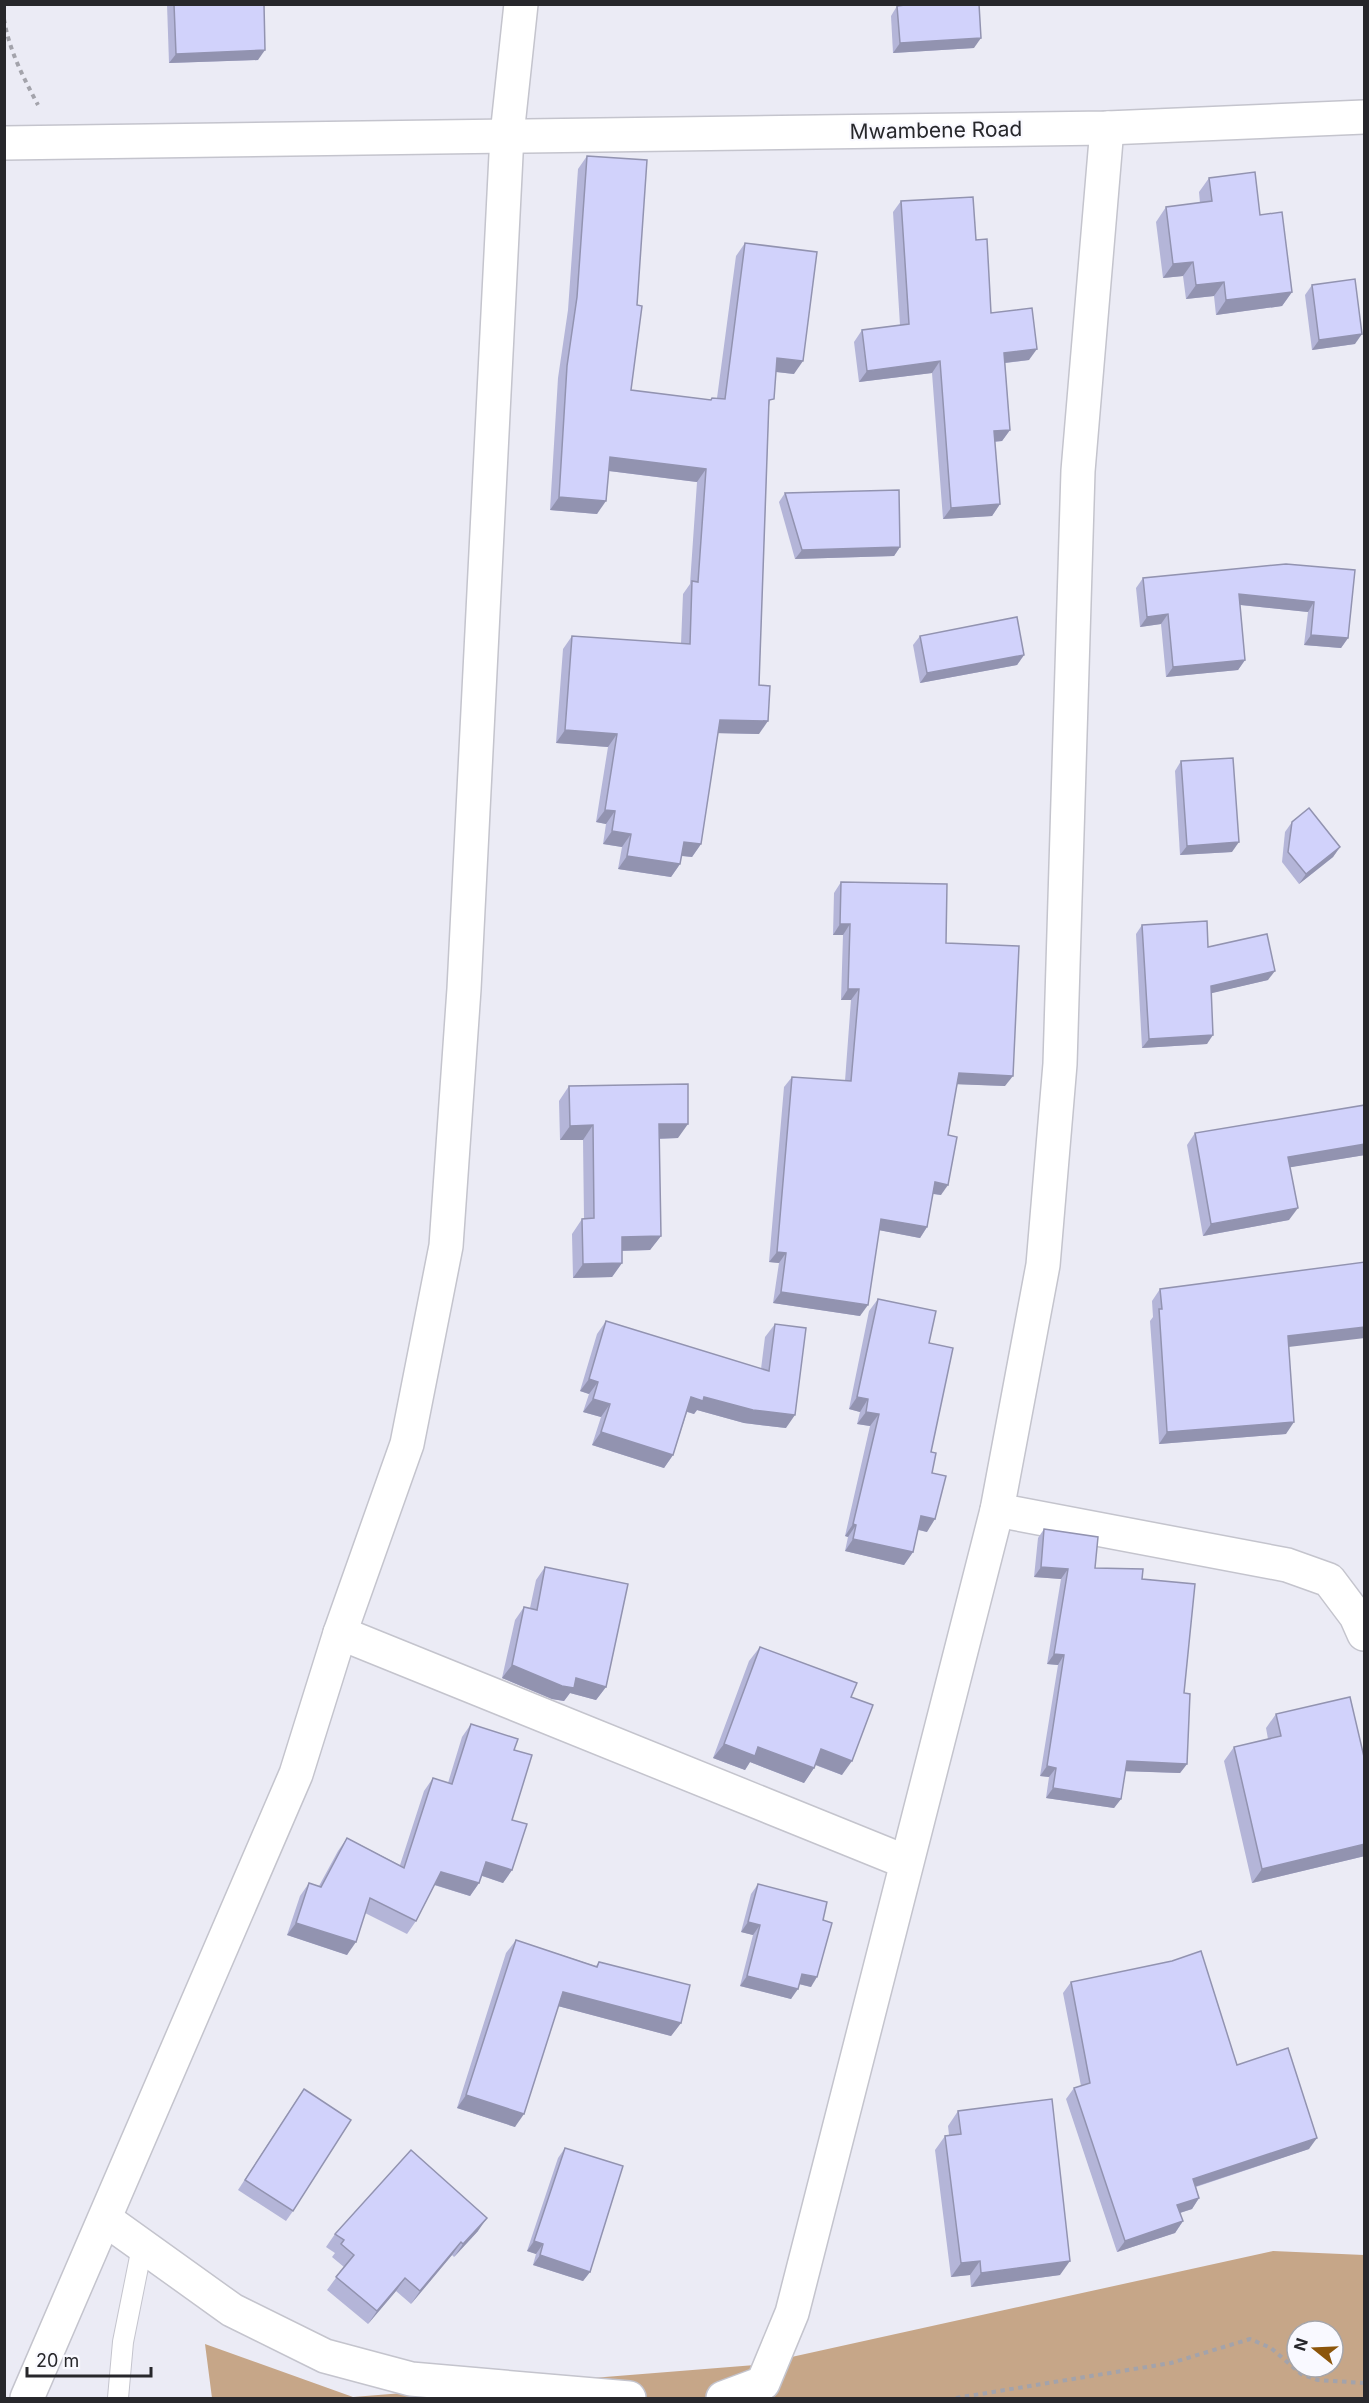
<svg xmlns="http://www.w3.org/2000/svg" width="1369" height="2403" viewBox="0 0 1369 2403" font-family="Inter,sans-serif">
<style>
.forest{fill:#c6a688;fill-rule:evenodd}
.lines{fill:none;stroke-linecap:round;stroke-linejoin:round}
.service-casing{stroke:#c4c4cd;stroke-width:22}
.minor-casing{stroke:#c4c4cd;stroke-width:36}
.tertiary-casing{stroke:#c4c4cd;stroke-width:36}
.path{stroke:#a3a3ab;stroke-width:4;stroke-dasharray:4.5 4.5;stroke-linecap:butt}
.service{stroke:#fff;stroke-width:20}
.minor{stroke:#fff;stroke-width:33}
.tertiary{stroke:#fff;stroke-width:33}
.wall{fill:#b4b5d8}
.shaded-wall{fill:#9293b0}
.building{fill:#d1d2fb;stroke:#9293b0;stroke-width:1.5}
.labels{text-anchor:middle;dominant-baseline:central;stroke-width:4.5;stroke-linejoin:round;paint-order:stroke}
.street-label{font-size:21px;fill:#27272b;stroke:#f9f9ff}
</style>
<rect width="100%" height="100%" fill="#ebebf5"/>
<path class="forest" d="M1273 2251 1364 2255V2398H212L205 2344 353 2397 755 2365ZM1297 2331H1333V2367H1297Z"/>
<g class="lines">
<g class="service-casing">
<path id="service" d="M118 2398 123 2342 142 2247"/>
</g>
<g class="minor-casing">
<g id="minor">
<path d="M997 1510 1287 1565 1329 1580 1356 1616 1364 1634"/>
<path d="M340 1633 906 1862"/>
<path d="M105 2219 232 2310 325 2356 411 2379 629 2398"/>
<path d="M27 2398 296 1774 340 1633 407 1444 446 1246 464 989 507 135 521 4"/>
<path d="M723 2398 763 2383 792 2313 997 1510 1043 1265 1060 1064 1078 471 1107 128"/>
</g>
</g>
<g class="tertiary-casing">
<path id="tertiary" d="M4 143 1107 128 1364 117"/>
</g>
<g class="path">
<path d="M4 19C9 50 23 77 38 105"/>
<path d="M956 2398 1171 2363 1250 2339 1271 2348 1301 2374 1318 2380 1364 2383"/>
</g>
<use href="#service" class="service"/>
<use href="#minor" class="minor"/>
<use href="#tertiary" class="tertiary"/>
</g>
<g class="wall">
<path d="M167 4H264L258 60 169 63Z"/>
<path d="M897 6 974 48 893 53 891 16Z"/>
<path d="M587 156 631 390 710 400 712 398H717L736 256 745 243 794 374 776 372 769 406 759 685V734L718 733 701 844 692 857 681 856 680 864 671 877 618 869 622 847 603 844 606 824 596 822 608 747 556 743 563 649 572 636 681 644 683 594 690 584 697 482 609 471 597 514 550 510 558 378 568 310 578 169Z"/>
<path d="M1209 178 1260 215 1292 292 1282 306 1216 315 1214 296 1186 299 1183 276 1163 278 1156 222 1166 207 1200 203 1199 192Z"/>
<path d="M901 201 976 240 991 313 1029 360 1005 363 1010 430 1002 441 995 442 1000 504 992 516 943 519 932 373 859 382 854 342 862 330 900 325 893 212Z"/>
<path d="M1312 285 1355 344 1312 350 1305 295Z"/>
<path d="M785 493 900 547 894 556 795 559 779 502Z"/>
<path d="M1286 564 1348 638 1341 648 1304 645 1308 612 1240 605 1245 660 1238 670 1166 677 1161 624 1140 627 1136 588 1143 578Z"/>
<path d="M920 636 1024 655 1017 665 920 683 913 645Z"/>
<path d="M1181 761 1232 852 1180 855 1175 771Z"/>
<path d="M1292 822 1340 847 1333 857 1299 884 1282 862 1285 832Z"/>
<path d="M841 882 946 943 1005 1086 957 1084 948 1135 941 1195 933 1194 927 1227 920 1238 879 1230 860 1316 773 1303 779 1263 769 1262 784 1087 792 1077 845 1081 851 1000H841L843 935H833L834 893Z"/>
<path d="M1142 925 1208 947 1268 980 1211 993 1207 1044 1142 1048 1136 934Z"/>
<path d="M569 1086 678 1138 659 1139 661 1236 650 1250 622 1251V1263L612 1277 573 1278 572 1234 582 1219H584L583 1140H560L559 1101Z"/>
<path d="M1195 1133 1365 1155 1290 1167 1289 1220 1203 1236 1187 1145Z"/>
<path d="M1160 1289 1289 1347 1286 1434 1159 1444 1150 1321 1153 1317 1152 1301Z"/>
<path d="M878 1299 929 1343 932 1473 927 1532 918 1530 913 1552 904 1565 845 1551 848 1537 845 1536 870 1426 857 1424 860 1412 849 1409 869 1311Z"/>
<path d="M606 1321 761 1369 765 1337 775 1324 786 1428 744 1423 697 1410 694 1414 687 1412 673 1455 664 1468 592 1445 601 1417 583 1412 589 1394 580 1391 597 1334Z"/>
<path d="M1044 1529 1095 1568 1142 1579 1184 1693 1187 1764 1180 1773 1125 1771 1121 1799 1114 1808 1046 1798 1049 1777 1040 1776 1058 1665 1047 1664 1061 1579 1034 1577 1038 1538Z"/>
<path d="M545 1567 606 1687 596 1700 570 1693 564 1701 552 1699 502 1678 515 1620 524 1607 530 1608 536 1580Z"/>
<path d="M760 1647 851 1697 842 1775 815 1765 814 1768 804 1783 750 1762 745 1770 713 1758 749 1661Z"/>
<path d="M1276 1714 1365 1761V1856L1252 1883 1224 1761 1234 1747 1268 1739 1266 1728Z"/>
<path d="M471 1724 514 1750 512 1820V1870L503 1883 482 1876 479 1883 470 1896 434 1885 416 1921 407 1934 365 1913 347 1955 287 1935 300 1896 309 1883 319 1886 338 1851 347 1838 400 1865 424 1791 433 1778 448 1783 462 1737Z"/>
<path d="M758 1884 823 1920 811 1987 799 1984 791 1999 740 1986 753 1935 741 1932 751 1894Z"/>
<path d="M516 1940 596 1966 599 1962 681 2023 671 2036 558 2006 515 2127 457 2108 506 1953Z"/>
<path d="M1071 1982 1237 2065 1309 2149 1196 2187 1199 2198 1192 2209 1180 2213 1183 2221 1175 2233 1117 2252 1066 2099 1074 2088 1081 2086 1063 1993Z"/>
<path d="M297 2099 293 2211 286 2221 238 2190Z"/>
<path d="M958 2111 1060 2275 971 2287 970 2275 951 2277 935 2150 945 2136 949 2135 948 2126Z"/>
<path d="M565 2148 590 2272 583 2281 533 2265 536 2254 527 2251 558 2158Z"/>
<path d="M478 2231 454 2257 452 2255 411 2304 396 2291 368 2324 327 2290 344 2267 332 2257 335 2253 326 2247 335 2234Z"/>
</g>
<g class="shaded-wall">
<path d="M981 38 974 48 893 53 900 43Z"/>
<path d="M265 50 258 60 169 63 176 54Z"/>
<path d="M1193 262 1183 276 1163 278 1173 264Z"/>
<path d="M1224 282 1214 296 1186 299 1196 285Z"/>
<path d="M1292 292 1282 306 1216 315 1226 300Z"/>
<path d="M1362 334 1355 344 1312 350 1319 340Z"/>
<path d="M1037 349 1029 360 996 364 1004 353Z"/>
<path d="M777 358 803 361 794 374 768 371Z"/>
<path d="M940 361 932 373 859 382 867 371Z"/>
<path d="M1010 430 1002 441 986 442 994 431Z"/>
<path d="M610 457 706 469 697 482 601 470Z"/>
<path d="M559 497 606 501 597 514 550 510Z"/>
<path d="M1000 504 992 516 943 519 951 508Z"/>
<path d="M900 547 894 556 795 559 802 550Z"/>
<path d="M1239 594 1314 602 1308 612 1232 604Z"/>
<path d="M1168 614 1161 624 1140 627 1147 617Z"/>
<path d="M1311 635 1348 638 1341 648 1304 645Z"/>
<path d="M1024 655 1017 665 920 683 927 673Z"/>
<path d="M1245 660 1238 670 1166 677 1173 667Z"/>
<path d="M720 720 768 721 759 734 711 733Z"/>
<path d="M565 730 617 734 608 747 556 743Z"/>
<path d="M605 810 615 811 606 824 596 822Z"/>
<path d="M612 831 631 834 622 847 603 844Z"/>
<path d="M684 842 701 844 692 857 675 855Z"/>
<path d="M1239 842 1232 852 1180 855 1187 846Z"/>
<path d="M1340 847 1333 857 1299 884 1306 874Z"/>
<path d="M627 856 680 864 671 877 618 869Z"/>
<path d="M840 924H850L843 935H833Z"/>
<path d="M1275 971 1268 980 1204 995 1211 986Z"/>
<path d="M848 989H859L851 1000H841Z"/>
<path d="M1213 1035 1207 1044 1142 1048 1149 1039Z"/>
<path d="M959 1073 1013 1076 1005 1086 951 1084Z"/>
<path d="M659 1124H688L678 1138 649 1139Z"/>
<path d="M593 1125 583 1140H560L570 1126Z"/>
<path d="M1365 1144V1155L1280 1169 1288 1157Z"/>
<path d="M935 1182 948 1185 941 1195 928 1193Z"/>
<path d="M1298 1208 1289 1220 1203 1236 1211 1224Z"/>
<path d="M881 1219 927 1227 920 1238 873 1229Z"/>
<path d="M661 1236 650 1250 612 1251 622 1237Z"/>
<path d="M777 1252 786 1253 779 1263 769 1262Z"/>
<path d="M622 1263 612 1277 573 1278 583 1264Z"/>
<path d="M781 1292 868 1305 860 1316 773 1303Z"/>
<path d="M1365 1327V1338L1280 1348 1288 1336Z"/>
<path d="M589 1379 598 1382 589 1394 580 1391Z"/>
<path d="M691 1397H704L795 1415 786 1428 744 1423 697 1410 694 1414 682 1410Z"/>
<path d="M857 1397 868 1399 860 1412 849 1409Z"/>
<path d="M593 1399 610 1404 601 1417 583 1412Z"/>
<path d="M866 1412 879 1414 870 1426 857 1424Z"/>
<path d="M1294 1422 1286 1434 1159 1444 1167 1432Z"/>
<path d="M601 1432 673 1455 664 1468 592 1445Z"/>
<path d="M921 1516 935 1519 927 1532 912 1528Z"/>
<path d="M853 1524 856 1525 848 1537 845 1536Z"/>
<path d="M853 1539 913 1552 904 1565 845 1551Z"/>
<path d="M1041 1567 1068 1569 1061 1579 1034 1577Z"/>
<path d="M1054 1654 1064 1655 1058 1665 1047 1664Z"/>
<path d="M512 1665 576 1678 606 1687 596 1700 570 1693 564 1701 552 1699 502 1678Z"/>
<path d="M724 1744 758 1747 814 1768 804 1783 750 1762 745 1770 713 1758Z"/>
<path d="M821 1749 852 1761 842 1775 811 1763Z"/>
<path d="M1127 1761 1187 1764 1180 1773 1120 1771Z"/>
<path d="M1047 1766 1056 1768 1049 1777 1040 1776Z"/>
<path d="M1053 1788 1121 1799 1114 1808 1046 1798Z"/>
<path d="M1365 1844V1856L1252 1883 1262 1869Z"/>
<path d="M486 1862 512 1870 503 1883 477 1874Z"/>
<path d="M441 1872 479 1883 470 1896 432 1884Z"/>
<path d="M748 1922 760 1925 753 1935 741 1932Z"/>
<path d="M296 1923 356 1942 347 1955 287 1935Z"/>
<path d="M802 1974 817 1977 811 1987 795 1983Z"/>
<path d="M747 1976 798 1989 791 1999 740 1986Z"/>
<path d="M563 1992 681 2023 671 2036 554 2005Z"/>
<path d="M466 2095 524 2114 515 2127 457 2108Z"/>
<path d="M1317 2138 1309 2149 1185 2190 1193 2179Z"/>
<path d="M1199 2198 1192 2209 1170 2216 1177 2205Z"/>
<path d="M487 2218 478 2231 454 2257 463 2244Z"/>
<path d="M1183 2221 1175 2233 1117 2252 1125 2241Z"/>
<path d="M534 2241 543 2244 536 2254 527 2251Z"/>
<path d="M461 2242 452 2255 411 2304 420 2291Z"/>
<path d="M540 2255 590 2272 583 2281 533 2265Z"/>
<path d="M980 2261 970 2275 951 2277 961 2263Z"/>
<path d="M1070 2261 1060 2275 971 2287 981 2273Z"/>
<path d="M405 2278 396 2291 368 2324 377 2311Z"/>
</g>
<g class="building">
<path d="M174 4H264L265 50 176 54Z"/>
<path d="M913 4H979L981 38 900 43 897 6Z"/>
<path d="M587 156 647 160 637 305 642 306 631 390 711 400 712 398 725 399 745 243 817 252 803 361 777 358 774 399 769 400 759 685 770 686 768 721 720 720 701 844 684 842 680 864 627 856 631 834 612 831 615 811 605 810 617 734 565 730 572 636 690 644 692 581 698 582 706 469 610 457 606 501 559 497 567 366 577 297Z"/>
<path d="M1255 172 1260 215 1282 212 1292 292 1226 300 1224 282 1196 285 1193 262 1173 264 1166 207 1212 201 1209 178Z"/>
<path d="M973 197 976 240 987 239 991 313 1032 308 1037 349 1004 353 1010 430 994 431 1000 504 951 508 940 361 867 371 862 330 909 324 901 201Z"/>
<path d="M1355 279 1362 334 1319 340 1312 285Z"/>
<path d="M899 490 900 547 802 550 785 493Z"/>
<path d="M1286 564 1355 570 1348 638 1311 635 1314 602 1239 594 1245 660 1173 667 1168 614 1147 617 1143 578Z"/>
<path d="M1017 617 1024 655 927 673 920 636Z"/>
<path d="M1233 758 1239 842 1187 846 1181 761Z"/>
<path d="M1309 808 1340 847 1306 874 1288 852 1292 822Z"/>
<path d="M841 882 947 884 946 943 1019 946 1013 1076 959 1073 948 1135 957 1137 948 1185 935 1182 927 1227 881 1219 868 1305 781 1292 786 1253 777 1252 792 1077 851 1081 859 989H848L850 924H840Z"/>
<path d="M1207 921 1208 947 1267 934 1275 971 1211 986 1213 1035 1149 1039 1142 925Z"/>
<path d="M688 1084V1124H659L661 1236 622 1237V1263L583 1264 582 1219 594 1218 593 1125 570 1126 569 1086Z"/>
<path d="M1365 1105V1144L1288 1157 1298 1208 1211 1224 1195 1133Z"/>
<path d="M1365 1262V1327L1288 1336 1294 1422 1167 1432 1159 1309H1162L1160 1289Z"/>
<path d="M878 1299 936 1311 929 1343 953 1348 931 1452 936 1453 932 1473 946 1476 935 1519 921 1516 913 1552 853 1539 856 1525 853 1524 879 1414 866 1412 868 1399 857 1397Z"/>
<path d="M606 1321 769 1371 775 1324 806 1328 795 1415 753 1410 704 1397 703 1401 691 1397 673 1455 601 1432 610 1404 593 1399 598 1382 589 1379Z"/>
<path d="M1044 1529 1098 1537 1095 1568 1143 1569 1142 1579 1195 1584 1184 1693 1190 1694 1187 1764 1127 1761 1121 1799 1053 1788 1056 1768 1047 1766 1064 1655 1054 1654 1068 1569 1041 1567Z"/>
<path d="M545 1567 628 1584 606 1687 576 1678 574 1688 562 1686 512 1665 524 1607 537 1610Z"/>
<path d="M760 1647 857 1683 851 1697 873 1705 852 1761 821 1749 814 1768 758 1747 755 1756 724 1744Z"/>
<path d="M1350 1697 1365 1761V1844L1262 1869 1234 1747 1281 1736 1276 1714Z"/>
<path d="M471 1724 518 1739 514 1750 532 1755 512 1820 527 1824 512 1870 486 1862 479 1883 441 1872 416 1921 370 1898 356 1942 296 1923 309 1883 321 1887 347 1838 404 1868 433 1778 452 1784Z"/>
<path d="M758 1884 827 1902 823 1920 832 1923 817 1977 802 1974 798 1989 747 1976 760 1925 748 1922Z"/>
<path d="M516 1940 597 1967 599 1962 690 1985 681 2023 563 1992 524 2114 466 2095Z"/>
<path d="M1201 1951 1237 2065 1288 2048 1317 2138 1193 2179 1199 2198 1177 2205 1183 2221 1125 2241 1074 2088 1090 2083 1071 1982 1172 1961Z"/>
<path d="M304 2089 351 2120 293 2211 245 2180Z"/>
<path d="M1052 2099 1070 2261 981 2273 980 2261 961 2263 945 2136 961 2134 958 2111Z"/>
<path d="M565 2148 623 2166 590 2272 540 2255 543 2244 534 2241Z"/>
<path d="M411 2150 487 2218 463 2244 461 2242 420 2291 405 2278 377 2311 336 2277 354 2255 341 2244 344 2240 335 2234Z"/>
</g>
<g class="labels">
<g class="street-label">
<text transform="translate(936 130) rotate(-1)">Mwambene Road</text>
</g>
</g>
<rect width="1369" height="2403" fill="none" stroke="#27272b" stroke-width="12"/>
<g transform="translate(1315 2349) rotate(288)"><circle r="28" fill="#f9f9ff" stroke="#a5a5aa" stroke-width="1.5"/>
<path d="M0-4.5L10 22L0 15L-10 22Z" fill="#8c550a"/>
<text y="-9" font-size="16" font-weight="bold" text-anchor="middle" fill="#27272b">N</text>
</g>
<path d="M27 2367v9h124v-9" fill="none" stroke="#27272b" stroke-width="3"/>
<text x="36" y="2367" font-size="18" fill="#27272b" stroke="#f9f9ff" stroke-width="4.5" paint-order="stroke">20 m</text>
</svg>
